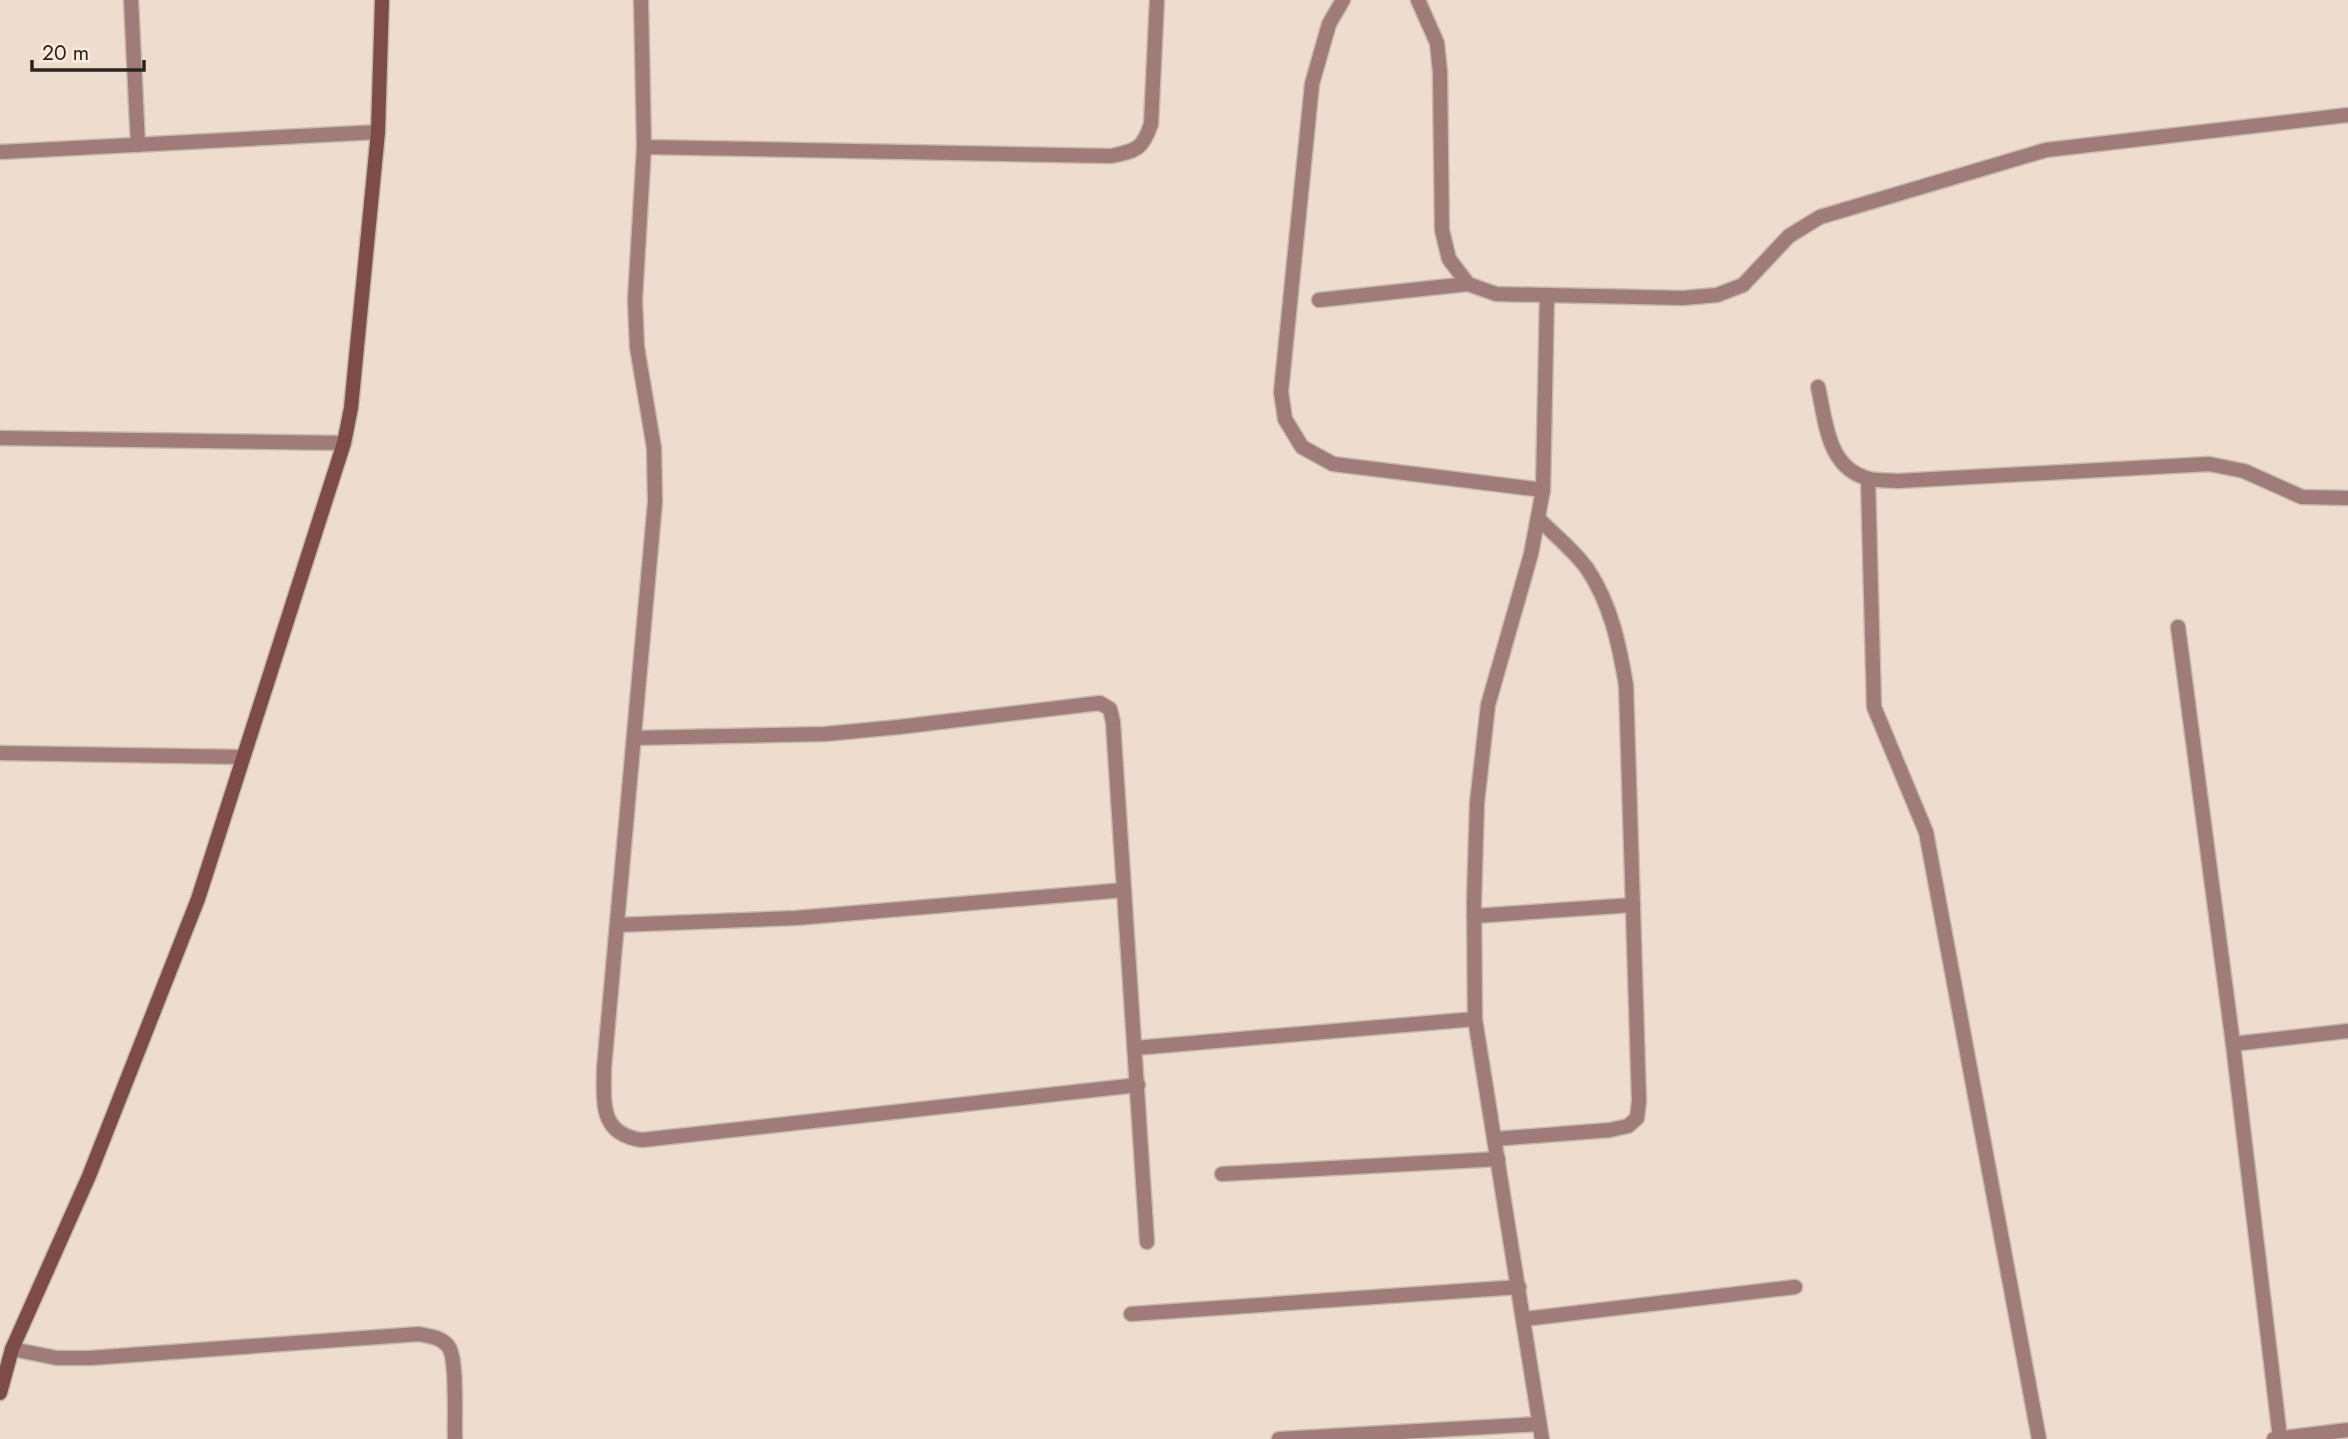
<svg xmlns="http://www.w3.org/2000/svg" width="2348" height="1439" viewBox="0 0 2348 1439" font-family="Jost,sans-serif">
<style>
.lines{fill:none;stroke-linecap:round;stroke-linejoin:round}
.street-casing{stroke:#c7b8ac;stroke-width:17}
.secondary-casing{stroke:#c7b8ac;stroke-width:17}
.street{stroke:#9f7c79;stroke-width:14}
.secondary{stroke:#7d4c48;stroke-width:14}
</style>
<rect width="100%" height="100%" fill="#eeddcf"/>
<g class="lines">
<g class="street-casing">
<g id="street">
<path d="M131 0 138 145"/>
<path d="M641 0 644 147 635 300 637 347 654 448 655 502 604 1068C604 1103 599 1134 642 1140L1138 1085"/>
<path d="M1343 0 1329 24 1312 84 1281 392 1285 419 1302 447 1333 464 1543 490"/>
<path d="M1418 0 1437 43 1440 72 1442 230 1449 259 1468 284 1496 294 1683 298 1717 295 1743 285 1789 236 1820 217 2046 150 2348 115"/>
<path d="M644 147 1111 156C1136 151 1143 149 1151 124L1157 0"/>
<path d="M0 152 378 132"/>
<path d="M1319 300 1468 284"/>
<path d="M1818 387C1826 422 1827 469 1870 479 1878 481 1889 480 1898 481L2209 464 2244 471 2302 497 2348 498"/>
<path d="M0 438 344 443"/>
<path d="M1868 479 1874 707 1926 832 2039 1439"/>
<path d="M2178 627 2233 1044 2280 1438"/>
<path d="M634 738 825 734 899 727 1100 703 1110 709 1113 722 1147 1242"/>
<path d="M0 753 243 757"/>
<path d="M1474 916 1633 905"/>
<path d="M617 925 796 918 1124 890"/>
<path d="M2233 1044 2348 1031"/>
<path d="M1135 1048 1475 1019"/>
<path d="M1495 1139 1610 1130 1628 1126 1637 1118 1639 1101 1626 685C1619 644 1611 605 1588 570 1575 551 1554 535 1538 518"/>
<path d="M1222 1174 1498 1159"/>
<path d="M1131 1314 1519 1287"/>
<path d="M1524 1319 1795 1287"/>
<path d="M12 1349 57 1358H90L419 1334C429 1336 441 1337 448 1346 458 1358 454 1420 455 1439"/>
<path d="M1279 1439 1539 1424"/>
<path d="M1542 1439 1475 1019 1474 901 1477 803 1488 705 1531 554 1543 490 1547 295"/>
<path d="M2274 1439 2348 1430"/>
</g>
</g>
<g class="secondary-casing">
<path id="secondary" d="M0 1393 12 1349 89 1176 198 899 344 443 351 408 378 132 382 0"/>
</g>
<use href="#street" class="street"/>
<use href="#secondary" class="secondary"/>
</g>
<path d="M32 60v10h112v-10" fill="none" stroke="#2a231e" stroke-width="3.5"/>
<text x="42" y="60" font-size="21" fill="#2a231e" stroke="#fbeadc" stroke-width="5" paint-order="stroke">20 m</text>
</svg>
